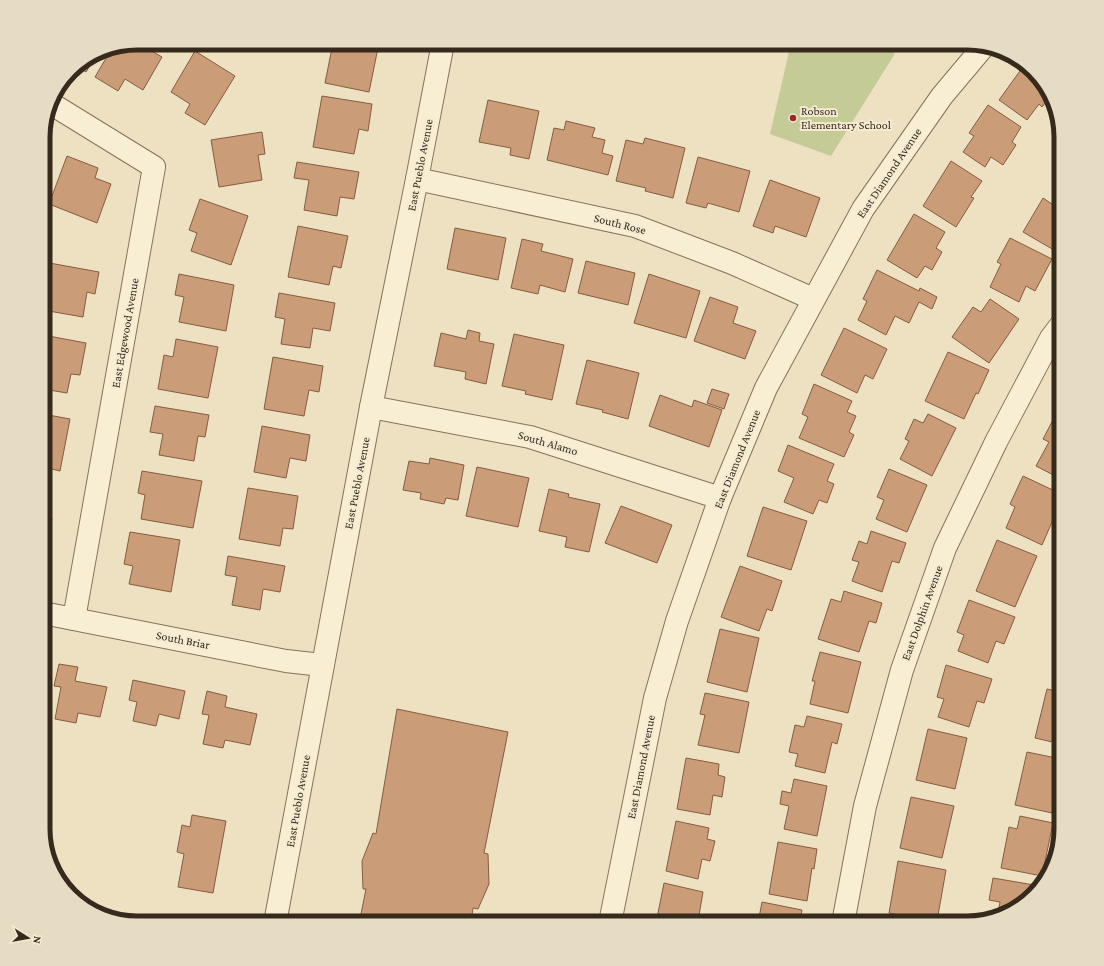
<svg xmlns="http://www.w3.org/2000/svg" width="1104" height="966" viewBox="0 0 1104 966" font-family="'Crimson Pro',serif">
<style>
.green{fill:#c4cb96}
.building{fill:#cb9c78;stroke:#855c3f}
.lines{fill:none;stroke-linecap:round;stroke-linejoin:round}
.street-casing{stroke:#877259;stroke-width:24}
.street{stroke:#f8eed4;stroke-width:22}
.poi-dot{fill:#952b2a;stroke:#f5ebd1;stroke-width:1.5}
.labels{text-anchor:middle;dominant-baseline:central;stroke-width:4;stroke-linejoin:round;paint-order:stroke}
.poi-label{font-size:12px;fill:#362a1d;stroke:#f5ebd1;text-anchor:start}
.street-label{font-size:12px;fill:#362a1d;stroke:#f5ebd1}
.rim{fill:none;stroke:#362a1d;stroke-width:5}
</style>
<rect width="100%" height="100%" fill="#ede1c1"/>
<g class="green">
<path d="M557 43H603L601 52Z"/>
<path d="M791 43H896L894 55 831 156 770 134Z"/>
</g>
<g class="building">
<path d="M138 43 162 57 143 90 125 79 118 91 95 77 112 48Z"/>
<path d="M333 43H379L369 92 325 83Z"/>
<path d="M195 51 235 76 205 125 185 113 190 104 171 92Z"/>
<path d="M98 52 86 72 76 66Z"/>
<path d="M1025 64 1033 70 1051 96 1042 107 1039 104 1027 120 999 100Z"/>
<path d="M322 96 372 104 368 131 359 129 354 154 313 147Z"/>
<path d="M488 100 539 111 529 159 510 155 511 148 479 142Z"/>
<path d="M988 105 1021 127 1012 142 1016 145 1003 165 991 157 985 167 963 152 974 136 969 133Z"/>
<path d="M566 121 595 128 592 137 605 140 602 153 613 156 608 175 547 160 554 128 564 130Z"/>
<path d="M262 132 265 154 258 155 262 180 219 187 211 140Z"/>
<path d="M645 138 685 148 673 198 645 191 646 188 616 181 626 140 643 144Z"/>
<path d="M67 156 98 168 95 178 111 184 97 223 49 204Z"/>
<path d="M698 157 750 171 739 212 708 203 706 208 686 203Z"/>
<path d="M951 161 982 181 971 197 974 198 956 227 923 206Z"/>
<path d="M297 162 359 172 354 199 340 197 337 216 304 210 309 180 294 178Z"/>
<path d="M770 180 820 198 806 237 775 226 773 233 753 226Z"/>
<path d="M1059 191 1061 192V250L1059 253 1023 232 1043 198 1052 204Z"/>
<path d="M200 199 248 216 231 265 191 251 197 233 189 230Z"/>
<path d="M914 214 945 232 936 248 942 252 932 270 925 266 917 278 887 260Z"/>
<path d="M298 226 348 236 341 268 333 266 329 285 288 277Z"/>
<path d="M455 228 506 238 498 280 447 269Z"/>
<path d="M1010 238 1052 259 1035 291 1026 286 1019 302 990 287 1001 264 997 262Z"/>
<path d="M522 239 543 244 541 251 573 259 565 292 540 285 538 294 511 288Z"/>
<path d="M586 261 635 273 628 305 578 293Z"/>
<path d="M44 262 99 272 95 294 87 292 83 317 43 310 45 292H43Z"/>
<path d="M877 270 919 291 920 288 937 297 932 309 919 302 909 323 895 316 886 335 858 320 867 301 863 299Z"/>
<path d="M179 274 234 285 226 331 179 322 184 297 175 295Z"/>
<path d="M649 274 700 291 686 338 634 323Z"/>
<path d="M279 293 335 303 330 331 313 328 310 348 281 344 285 319 275 317Z"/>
<path d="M710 297 738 307 733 323 756 331 745 359 694 341Z"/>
<path d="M990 299 1019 319 989 363 952 337 973 307 981 312Z"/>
<path d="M844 328 887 349 873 379 865 375 857 393 821 375Z"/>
<path d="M468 330 480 333 479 341 494 344 486 384 465 379 466 372 434 366 441 333 466 339Z"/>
<path d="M514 334 564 345 552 400 525 394 526 391 502 386Z"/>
<path d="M43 335 86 343 80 375 71 374 67 393 43 389Z"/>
<path d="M176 339 218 347 208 398 158 389 164 355 173 357Z"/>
<path d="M948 352 989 370 978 394 976 393 964 419 925 401Z"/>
<path d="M273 357 323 366 319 392 309 390 304 416 264 409Z"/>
<path d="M587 360 639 373 628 419 602 412 603 410 576 404Z"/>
<path d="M814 384 852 401 847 412 856 416 849 432 854 435 844 457 799 438 808 417 802 414Z"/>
<path d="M712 389 729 394 724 409 707 403Z"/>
<path d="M660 395 692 407 694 400 722 410 709 447 649 426Z"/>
<path d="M155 406 209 415 205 437 198 436 194 461 159 455 163 434 150 432Z"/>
<path d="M43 414 70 419 60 471 43 467Z"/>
<path d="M928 414 956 428 932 476 900 459 909 441 905 439 914 419 923 423Z"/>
<path d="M1055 416 1061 420V479L1036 466 1049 442 1043 439Z"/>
<path d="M262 426 310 435 306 461 290 458 286 478 254 472Z"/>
<path d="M788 445 834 464 827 481 834 484 827 503 819 500 813 514 784 502 794 478 778 471Z"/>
<path d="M430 458 464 465 458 500 446 498 444 504 420 499 421 493 403 490 409 461 429 464Z"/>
<path d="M477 467 529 478 518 527 466 516Z"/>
<path d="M889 469 927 485 907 532 876 519 884 500 877 497Z"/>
<path d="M142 471 202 481 193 528 141 519 145 495 138 493Z"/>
<path d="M1023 476 1057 492 1052 503 1059 506 1042 545 1006 528 1015 507 1010 504Z"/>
<path d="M248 488 298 496 293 529 283 528 280 546 239 539Z"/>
<path d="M549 489 569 494 568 497 600 504 589 552 565 547 567 537 539 531Z"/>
<path d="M621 506 672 525 657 563 605 543Z"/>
<path d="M763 507 807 521 791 570 747 556Z"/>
<path d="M43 517 52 518 46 552H43Z"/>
<path d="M871 531 906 543 899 563 892 561 882 592 852 581 859 562 852 560 859 541 867 544Z"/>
<path d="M130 532 180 540 171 592 129 584 133 566 124 564Z"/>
<path d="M997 540 1037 556 1015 607 976 591Z"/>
<path d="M228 556 285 566 280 592 263 589 260 610 232 605 237 577 225 575Z"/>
<path d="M740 566 782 581 772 611 767 609 759 631 721 617Z"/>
<path d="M844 591 882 603 876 623 869 621 859 652 818 639 831 599 841 602Z"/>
<path d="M969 600 1015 617 1004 644 996 641 988 663 958 651 964 635 957 632Z"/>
<path d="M720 629 759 638 747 692 707 682Z"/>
<path d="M1061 642V665L1054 663Z"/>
<path d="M820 652 861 662 848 713 810 704 815 681H812Z"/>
<path d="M59 664 78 667 75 681 107 687 100 717 78 713 76 723 55 719 61 687 54 686Z"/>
<path d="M946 665 992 679 984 703 977 701 969 727 938 717 944 699 937 697Z"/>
<path d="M133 680 185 691 179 719 159 714 156 726 133 721 137 702 129 700Z"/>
<path d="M1047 689 1061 692V744L1035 738Z"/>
<path d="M207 691 227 696 225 707 257 714 250 745 225 740 223 748 203 744 209 715 202 714Z"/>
<path d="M705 693 749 702 739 753 698 745 705 715 700 714Z"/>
<path d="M397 709 508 732 484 853 488 854 489 884 478 909 473 908 471 923H380L360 919 366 889H363L362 861 373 833 376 834Z"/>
<path d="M807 716 842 724 837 744 832 742 825 773 795 766 798 754 789 752 795 725 804 727Z"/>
<path d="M928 729 967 738 955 789 916 780Z"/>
<path d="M1027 752 1061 759V794L1057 793 1052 813 1015 805Z"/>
<path d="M686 758 719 764 718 775 725 777 722 797 713 795 710 815 677 809Z"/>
<path d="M794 779 827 786 817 836 784 829 789 806 780 804 782 791 791 793Z"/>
<path d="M911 797 954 806 942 858 900 848Z"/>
<path d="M43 812 46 843H45L43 835Z"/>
<path d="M192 815 226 821 213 893 178 887 184 854 177 852 182 825 190 827Z"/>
<path d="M1020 816 1053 823 1042 876 1001 868 1009 827 1017 829Z"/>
<path d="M676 821 709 828 707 839 715 841 710 861 702 859 698 879 666 871Z"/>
<path d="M778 842 817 849 814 869 812 868 807 901 769 894Z"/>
<path d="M898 861 946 870 937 921 889 913Z"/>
<path d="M993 878 1040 886 1034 895 1003 916 997 917 1000 902 989 900Z"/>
<path d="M664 883 703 892 698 921 693 920 692 923H656Z"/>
<path d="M762 902 802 910 800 923H758Z"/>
</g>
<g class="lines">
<g class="street-casing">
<g id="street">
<path d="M50 103 154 167 74 619"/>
<path d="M417 179 635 226 732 263 813 299"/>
<path d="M371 407 530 437 720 498"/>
<path d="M43 613 286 661 322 665"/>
<path d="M275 923 371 407 417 179 443 43"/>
<path d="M610 923 655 698 677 621 720 498 766 388 863 209 942 96 984 46"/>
<path d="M843 923 865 806 902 670 945 548 996 442 1051 338 1061 325"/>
</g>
</g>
<use href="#street" class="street"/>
</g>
<circle class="poi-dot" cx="793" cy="118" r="4"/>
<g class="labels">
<g class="poi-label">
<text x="801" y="111">Robson<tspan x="801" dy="14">Elementary School</tspan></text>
</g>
<g class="street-label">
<text transform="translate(420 165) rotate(-79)">East Pueblo Avenue</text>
<text transform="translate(889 173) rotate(-56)">East Diamond Avenue</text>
<text transform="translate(620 224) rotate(14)">South Rose</text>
<text transform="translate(125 333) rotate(-80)">East Edgewood Avenue</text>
<text transform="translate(548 443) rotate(16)">South Alamo</text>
<text transform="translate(737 459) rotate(-68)">East Diamond Avenue</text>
<text transform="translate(357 483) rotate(-79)">East Pueblo Avenue</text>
<text transform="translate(922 613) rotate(-70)">East Dolphin Avenue</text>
<text transform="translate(183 640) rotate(11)">South Briar</text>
<text transform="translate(641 767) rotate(-79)">East Diamond Avenue</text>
<text transform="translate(298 801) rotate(-80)">East Pueblo Avenue</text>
</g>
</g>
<path d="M0 0H1104V966H0ZM137 50H967A87 87 0 0 1 1054 137V829A87 87 0 0 1 967 916H137A87 87 0 0 1 50 829V137A87 87 0 0 1 137 50Z" fill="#e6dcc3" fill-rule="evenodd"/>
<path class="rim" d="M137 50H967A87 87 0 0 1 1054 137V829A87 87 0 0 1 967 916H137A87 87 0 0 1 50 829V137A87 87 0 0 1 137 50Z"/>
<g transform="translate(28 938) rotate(101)" stroke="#f5ebd1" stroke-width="3" paint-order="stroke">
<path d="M0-3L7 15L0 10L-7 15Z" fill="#362a1d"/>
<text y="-6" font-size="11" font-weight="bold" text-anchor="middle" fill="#362a1d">N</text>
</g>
</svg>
